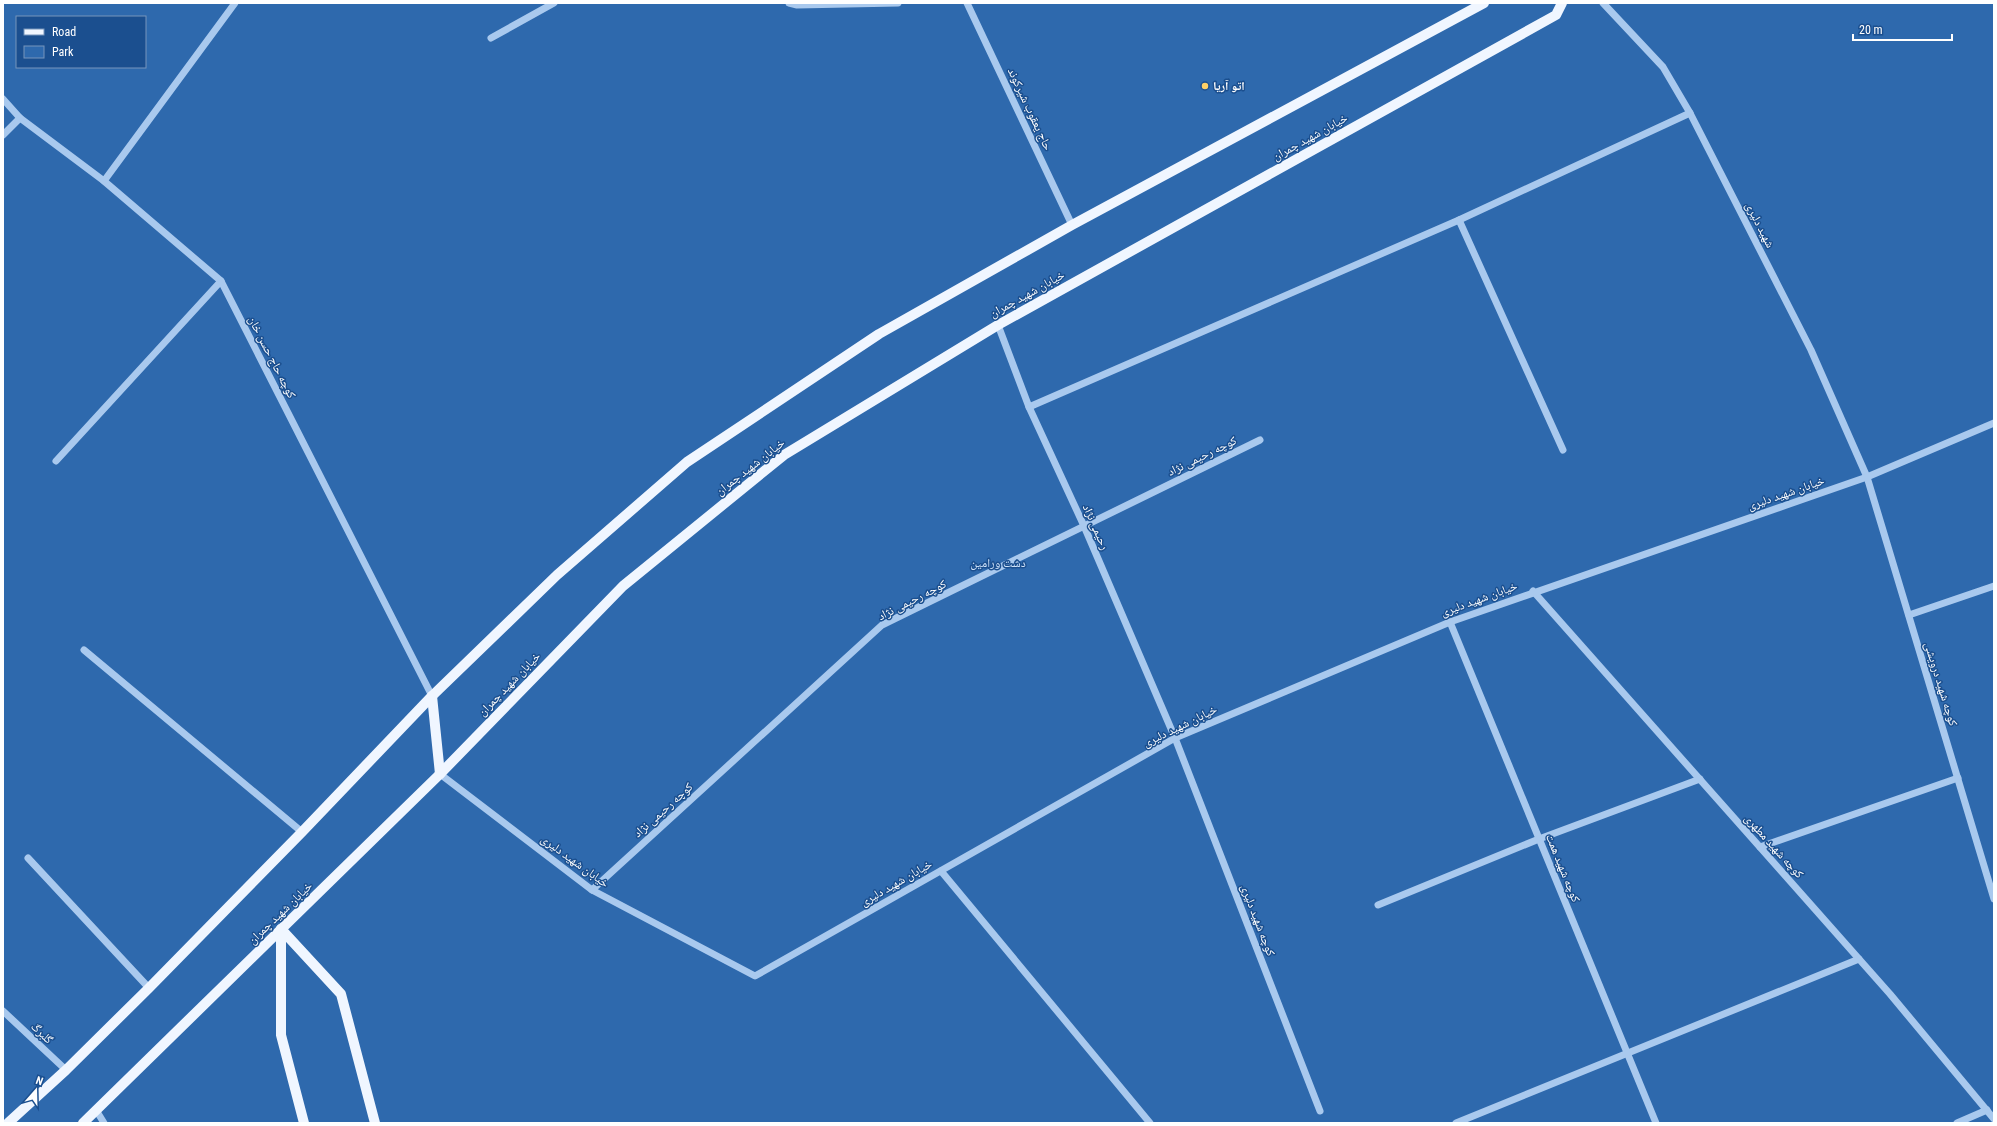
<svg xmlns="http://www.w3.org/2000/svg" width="1997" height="1126" viewBox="0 0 1997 1126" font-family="'Roboto Condensed','Noto Naskh Arabic',sans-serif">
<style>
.green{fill:#2e69ad;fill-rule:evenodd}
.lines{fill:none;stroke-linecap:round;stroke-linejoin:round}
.minor{stroke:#a9c9ee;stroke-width:7}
.major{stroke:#f0f6ff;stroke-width:10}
.poi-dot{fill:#ffd166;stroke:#1b4f8f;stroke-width:1.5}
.labels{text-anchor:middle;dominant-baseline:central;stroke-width:3;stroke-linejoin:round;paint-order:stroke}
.poi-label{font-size:12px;font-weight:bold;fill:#fff;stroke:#1b4f8f;text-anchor:start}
.street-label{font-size:12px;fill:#fff;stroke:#1b4f8f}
.park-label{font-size:12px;fill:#cfe3fa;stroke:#1b4f8f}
</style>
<rect width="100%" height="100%" fill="#1b4f8f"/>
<path class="green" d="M3 3H1994V1123H3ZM17 17H145V67H17Z"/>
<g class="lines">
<g class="minor">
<path d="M789 3 797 5 898 3"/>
<path d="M967 3 1072 225"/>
<path d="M1603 3 1663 67 1690 113 1811 350 1867 477 1994 899"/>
<path d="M491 38 554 3"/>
<path d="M3 99 20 118 104 181 221 281 432 696"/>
<path d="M3 135 20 118"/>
<path d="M104 181 235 3"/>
<path d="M1459 220 1563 450"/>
<path d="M998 325 1029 407 1084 526 1175 738 1320 1111"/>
<path d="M1029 407 1459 220 1690 113"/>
<path d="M56 461 221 281"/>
<path d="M1533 591 1890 994 1994 1119"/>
<path d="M1909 615 1994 586"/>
<path d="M1450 622 1656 1123"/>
<path d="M84 650 302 832"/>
<path d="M440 774 592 890 755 976 1175 738 1450 622 1867 477 1994 423"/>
<path d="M1760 847 1958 778"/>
<path d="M28 858 149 988"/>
<path d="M941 871 1150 1123"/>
<path d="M592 890 882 625 1260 440"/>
<path d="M1378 905 1539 839 1700 779"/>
<path d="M3 1011 66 1070"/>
<path d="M96 1110 104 1123"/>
<path d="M1456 1123 1859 959"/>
<path d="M1957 1123 1987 1110"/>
</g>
<g class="major">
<path d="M432 696 440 774"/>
<path d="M281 929 341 994 375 1123"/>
<path d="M281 929V1035L304 1123"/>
<path d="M8 1123 66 1070 149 988 302 832 432 696 557 575 687 462 879 334 1072 225 1484 3"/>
<path d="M83 1123 440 774 623 586 784 455 998 325 1556 15 1562 3"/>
</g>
</g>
<circle class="poi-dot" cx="1205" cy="86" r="4"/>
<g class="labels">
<g class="poi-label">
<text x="1213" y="86">اتو آریا</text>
</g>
<g class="street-label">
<text transform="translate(1030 109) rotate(65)">حاج یعقوب شیرکوند</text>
<text transform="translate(1310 137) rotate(-29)">خیابان شهید چمران</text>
<text transform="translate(1760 225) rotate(63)">شهید دلیری</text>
<text transform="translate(1027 294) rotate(-29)">خیابان شهید چمران</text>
<text transform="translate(272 357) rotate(63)">کوچه حاج حسن خان</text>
<text transform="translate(1202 456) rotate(-26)">کوچه رحیمی نژاد</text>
<text transform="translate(750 467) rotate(-38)">خیابان شهید چمران</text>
<text transform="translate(1786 493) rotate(-19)">خیابان شهید دلیری</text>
<text transform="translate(1096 527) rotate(66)">رحیمی نژاد</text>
<text transform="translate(1479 599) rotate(-20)">خیابان شهید دلیری</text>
<text transform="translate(912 600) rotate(-27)">کوچه رحیمی نژاد</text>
<text transform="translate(509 684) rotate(-46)">خیابان شهید چمران</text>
<text transform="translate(1941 684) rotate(73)">کوچه شهید درویشی</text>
<text transform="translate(1180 726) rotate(-26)">خیابان شهید دلیری</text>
<text transform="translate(663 810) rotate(-42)">کوچه رحیمی نژاد</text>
<text transform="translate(1774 846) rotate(48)">کوچه شهید مطهری</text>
<text transform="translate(575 861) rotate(36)">خیابان شهید دلیری</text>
<text transform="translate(1563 868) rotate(68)">کوچه شهید همت</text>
<text transform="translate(896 883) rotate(-30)">خیابان شهید دلیری</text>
<text transform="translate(280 913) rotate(-44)">خیابان شهید چمران</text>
<text transform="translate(1258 920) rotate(69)">کوچه شهید دلیری</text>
<text transform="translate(42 1033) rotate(44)">گلبرگ</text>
</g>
<g class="park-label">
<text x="998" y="563">دشت ورامین</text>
</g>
</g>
<rect width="1997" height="1126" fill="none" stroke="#ffffff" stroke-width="8"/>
<rect x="16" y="16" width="130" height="52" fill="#1b4f8f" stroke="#7695bc"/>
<rect x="24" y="29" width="20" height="6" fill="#f0f6ff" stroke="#7695bc"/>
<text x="52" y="36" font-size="12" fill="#ffffff">Road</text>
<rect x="24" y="46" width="20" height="12" fill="#2e69ad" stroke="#7695bc"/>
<text x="52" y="56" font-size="12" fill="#ffffff">Park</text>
<g transform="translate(36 1090) rotate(20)" stroke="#1b4f8f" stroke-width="3" paint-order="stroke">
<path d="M0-3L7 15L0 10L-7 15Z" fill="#ffffff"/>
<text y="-6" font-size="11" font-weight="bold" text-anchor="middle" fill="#ffffff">N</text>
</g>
<path d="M1853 34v6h99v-6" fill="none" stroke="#ffffff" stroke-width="2"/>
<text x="1859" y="34" font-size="12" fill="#ffffff" stroke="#1b4f8f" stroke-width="3" paint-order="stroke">20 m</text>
</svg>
